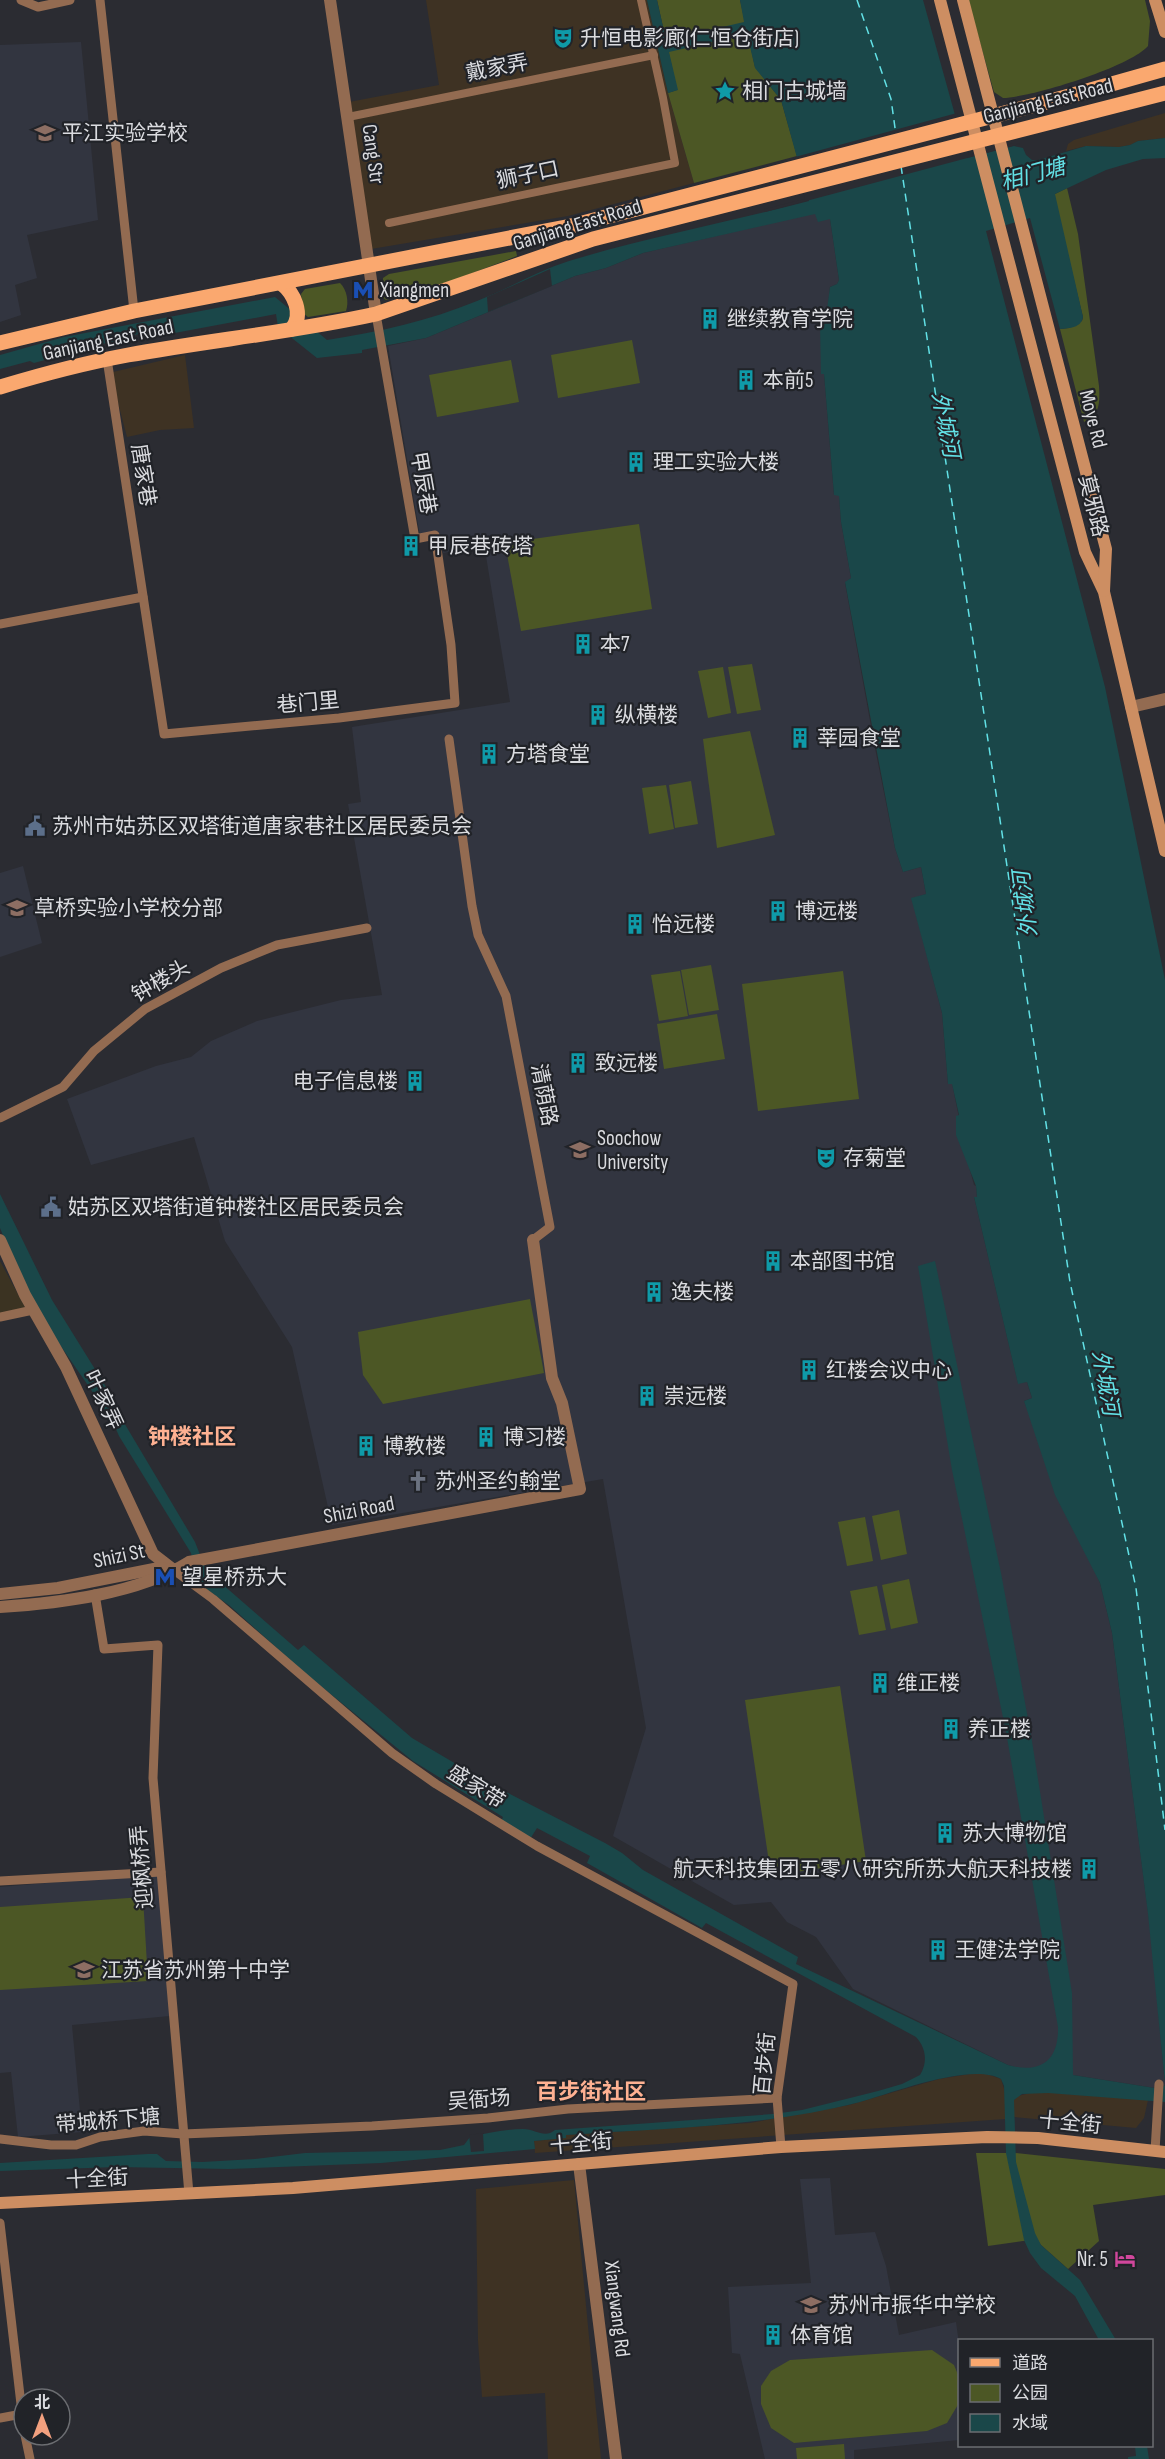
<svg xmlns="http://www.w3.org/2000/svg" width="1165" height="2459" viewBox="0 0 1165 2459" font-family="'Sofia Sans Condensed','Noto Sans SC',sans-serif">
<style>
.commercial{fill:#3e3223}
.built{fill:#323540}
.medical{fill:#3b3322}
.green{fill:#4c5725}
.water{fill:#1a4749}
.pier{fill:#2b2c32}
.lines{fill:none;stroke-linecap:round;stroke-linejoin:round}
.ferry{stroke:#62e1e6;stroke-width:1.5;stroke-dasharray:8 6;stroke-linecap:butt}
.pedestrian{stroke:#936b51;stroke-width:8}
.minor{stroke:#936b51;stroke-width:9}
.tertiary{stroke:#936b51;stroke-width:12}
.secondary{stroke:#cd8e62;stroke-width:12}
.primary{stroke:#faa86f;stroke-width:15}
.labels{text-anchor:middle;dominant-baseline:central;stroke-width:4.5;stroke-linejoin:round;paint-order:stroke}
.poi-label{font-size:21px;fill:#dadbdf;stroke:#212328;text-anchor:start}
.street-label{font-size:21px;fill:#dadbdf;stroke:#212328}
.water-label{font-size:22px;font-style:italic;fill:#62e1e6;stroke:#212328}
.neighbourhood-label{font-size:22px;font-weight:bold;fill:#feb192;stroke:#212328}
</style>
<rect width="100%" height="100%" fill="#2b2c32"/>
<g class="commercial">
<path d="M426 0H647L668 93 694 183 568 216 371 249 349 102 439 85Z"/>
<path d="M1165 113V138L1138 141 1130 145 1119 147 1086 146 1066 151 1068 144 1074 140Z"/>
<path d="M185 355 194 428 160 430 127 437 113 383V372Z"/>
<path d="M970 2074H987L1001 2079 1005 2092V2119L535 2153 534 2141 565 2138V2135L750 2123 849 2105 939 2079Z"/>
<path d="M1030 2093H1055L1148 2100 1144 2118 1136 2128 1014 2117V2100L1018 2096Z"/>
<path d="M574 2180 594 2389 601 2459H548L545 2393 482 2397 478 2341 476 2189Z"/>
</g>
<g class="built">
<path d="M81 42 98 220 27 235 37 278 15 285 21 315 0 322V45Z"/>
<path d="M815 213 830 219 839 280 837 284 830 287 821 374H824L834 495H839L841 522 851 578 845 583 874 743 895 848 903 872 921 867 926 894 912 899 942 1013 948 1084 952 1083 968 1163 974 1185 976 1186 977 1197H974L975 1201 1018 1383 1027 1382 1032 1398 1024 1401 1100 1583 1112 1633 1152 1943 1165 2085 1161 2089 1073 2075 1028 2071 1008 2065 853 1989 816 1937 787 1922 771 1902 734 1905 613 1836 646 1728 603 1479 332 1525 292 1347 225 1241 194 1137 91 1165 67 1099 156 1066 191 1057 211 1041 257 1021 341 1000 382 995 348 804 361 802 352 727 510 702 486 556 467 548 443 553 438 532 420 536 388 346 426 338 575 276 606 268 643 253Z"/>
<path d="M23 866 42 943 0 957V873Z"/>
<path d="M162 1873 170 2016 72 2025 82 2132 18 2137 11 2072 0 2073V1887Z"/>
<path d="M830 2178 835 2235 875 2232 886 2266 899 2335 956 2322 960 2351 959 2440 854 2450V2459H765L740 2354 732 2353 728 2287 811 2283 800 2179Z"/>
</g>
<path class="medical" d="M0 1261 27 1311 0 1317Z"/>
<g class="green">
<path d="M657 0H740L755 67 781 100 797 156 694 183 668 93 677 90Z"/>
<path d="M968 0H1145L1150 21 1148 46C1130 67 1032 97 1003 98L994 92Z"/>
<path d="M1067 188 1078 234 1099 386C1100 402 1100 416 1084 422L1060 329 1069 328 1082 321 1083 317 1054 198 1055 194Z"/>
<path d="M516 251 517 256 454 280 386 300 383 298V278L389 274Z"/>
<path d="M340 283C347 290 349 302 346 311L308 317 303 313 301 294 305 289Z"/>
<path d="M632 340 640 383 558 398 551 355Z"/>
<path d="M511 360 519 402 437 417 429 375Z"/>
<path d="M639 524 652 609 521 631 505 543Z"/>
<path d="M752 664 761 710 737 714 728 667Z"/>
<path d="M723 667 731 713 708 718 698 671Z"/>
<path d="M750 731 775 835 717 848 703 739Z"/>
<path d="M691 781 698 824 675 828 669 785Z"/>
<path d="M666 785 674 829 649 834 642 788Z"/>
<path d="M711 965 719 1010 689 1015 681 970Z"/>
<path d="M680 971 688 1016 659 1021 651 975Z"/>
<path d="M843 971 859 1099 758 1111 742 984Z"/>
<path d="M717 1014 725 1059 664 1069 657 1024Z"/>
<path d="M530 1299 544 1373 383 1404 363 1375 358 1332Z"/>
<path d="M899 1510 907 1554 881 1560 872 1516Z"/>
<path d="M865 1517 873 1561 847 1566 838 1522Z"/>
<path d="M909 1579 918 1623 891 1629 882 1585Z"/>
<path d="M877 1586 886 1630 859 1635 850 1591Z"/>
<path d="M840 1686 866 1861 771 1876 745 1700Z"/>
<path d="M143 1897 148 1981 0 1990V1907Z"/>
<path d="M976 2153H1015L1165 2169V2195L1093 2205 1099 2241 1068 2269 1041 2245 1037 2239 988 2246Z"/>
<path d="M932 2350 954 2365 959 2377V2403L947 2423 927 2431 794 2443 771 2428 761 2404V2386L771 2371 790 2360Z"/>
<path d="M844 2444 845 2459H797L796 2448Z"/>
</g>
<g class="water">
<path d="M647 0H657L666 40 744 22 740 0H923L967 158 1014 146 1023 148 1026 155 1032 160H1038L1086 146 1119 147 1130 145 1138 141 1165 138V158L1143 159 1106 170 1055 194 1083 317C1081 328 1070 328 1060 329L1030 218 986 231 1105 687 1165 980V2084L1148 1914 1112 1633 1100 1583 1055 1495 1024 1401 1032 1398 1027 1382 1018 1384 975 1201 974 1197H977L976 1186 956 1135V1116L959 1115 952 1084H948L942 1013 911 898 926 894 921 867 903 872 895 848 845 582 851 578 841 522 839 496 834 495 824 374H821L820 324H825L830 287 837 284 839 280 830 219 818 222 815 214 643 253 606 268 575 276 426 338 362 350V353L317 358 278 327 276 314 148 338 147 333 118 337V341L74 349 71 353 34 363 30 361 0 369V355L64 337 275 297 327 340C379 332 428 321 477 301 508 289 537 271 569 261 648 237 729 222 809 201L781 100 755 68 747 34 669 52 678 90 668 93Z"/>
<path d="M0 1194 52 1300 116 1403 123 1421 195 1542 206 1570 298 1650 304 1645 412 1738 485 1781 605 1843 622 1853 643 1870 798 1957 796 1964 1008 2065C1040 2074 1059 2061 1058 2027L1006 1732 952 1470 918 1266 935 1261 1001 1573 1031 1735 1072 1993 1073 2075 1161 2089 1165 2085V2102L1048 2093 1022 2094 1014 2100 1016 2162 1035 2233 1041 2245 1080 2280 1116 2340H1099L1075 2296 1041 2268 1030 2253 1024 2240 1006 2153 1004 2086 1001 2079C971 2062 892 2093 860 2102 764 2127 664 2128 566 2135V2138L534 2141 535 2149 381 2163 229 2169 117 2167 0 2171V2163L148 2154H157L166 2161 202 2162 255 2159 305 2153 440 2150 464 2145 470 2137C487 2133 506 2129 523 2129 536 2129 544 2139 555 2130L773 2114 802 2110 878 2091 902 2084 920 2075C928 2062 926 2048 916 2037L706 1923 702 1928 587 1863 590 1856 537 1828 530 1839 501 1822 503 1817 413 1761 306 1674 230 1606 198 1583 191 1553 119 1436 112 1420 42 1319 20 1277 0 1228Z"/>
<path d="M1135 2446H1147L1149 2459H1128V2457L1136 2456Z"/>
</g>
<g class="pier">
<path d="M957 113 969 155 1014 143 1020 144 765 212 764 209 805 199 795 157Z"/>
<path d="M550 269 552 286 488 312 487 297Z"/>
<path d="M483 2133 484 2151 471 2152 469 2135Z"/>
</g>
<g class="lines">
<g class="ferry">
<path d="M857 0 891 99 896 135"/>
<path d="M901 166 1070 1282 1136 1588 1165 1830"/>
</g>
<g class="pedestrian">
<path d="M348 117 654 55"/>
<path d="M389 223 675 163 663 98 641 0"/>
</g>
<g class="minor">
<path d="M21 0 38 7 70 0"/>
<path d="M100 0 134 311"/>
<path d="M107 359 164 734 339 718 455 703 451 645 435 535 415 539 376 314"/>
<path d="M0 624 143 597"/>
<path d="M449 739 472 906 478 935 506 996 550 1227 533 1240"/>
<path d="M0 1118 63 1087 94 1051 145 1009 221 968 277 945 367 928"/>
<path d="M0 1317 33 1310"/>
<path d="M175 1571 213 1599 392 1753 436 1784 537 1846 793 1984 777 2098 781 2147"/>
<path d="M95 1594 104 1649 158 1645 153 1778 189 2194"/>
<path d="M0 1881 161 1872"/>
<path d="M0 2139 51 2145H76L100 2137 144 2131 183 2134 372 2126 488 2118 568 2109 777 2098"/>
<path d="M1155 2151 1159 2084"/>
<path d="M0 2223 24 2430"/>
<path d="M0 2418 22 2414"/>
<path d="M25 2435 30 2459"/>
</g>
<g class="tertiary">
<path d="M330 0 376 314"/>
<path d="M1131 707 1165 699"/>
<path d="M0 1240 25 1295 66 1367 153 1554 175 1571"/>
<path d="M0 1594 58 1588 159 1568 171 1570"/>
<path d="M0 1607C59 1603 138 1594 189 1562L580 1489 562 1403 552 1378 533 1240"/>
<path d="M579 2164 616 2459"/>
</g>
<g class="secondary">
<path d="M940 0 1085 552 1104 592 1165 851"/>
<path d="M963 0 1106 549 1104 591"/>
<path d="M1155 0 1165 32"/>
<path d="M0 2203 293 2188 781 2147 987 2137 1038 2138 1165 2152"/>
</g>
<g class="primary">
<path d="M281 283C294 293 304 314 292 329"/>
<path d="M0 343 134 311 571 226 1062 98 1165 69"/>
<path d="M0 387C43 374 85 363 128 355 211 340 294 332 376 314L593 239 1165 93"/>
</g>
</g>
<defs>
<g id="theatre-bare" transform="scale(1.62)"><path d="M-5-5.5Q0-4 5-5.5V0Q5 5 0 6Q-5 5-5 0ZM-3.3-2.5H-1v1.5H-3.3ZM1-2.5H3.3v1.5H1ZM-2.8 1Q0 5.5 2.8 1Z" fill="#0f9aa8" stroke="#212328" stroke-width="2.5" paint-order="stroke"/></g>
<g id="sight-bare" transform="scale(1.62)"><path d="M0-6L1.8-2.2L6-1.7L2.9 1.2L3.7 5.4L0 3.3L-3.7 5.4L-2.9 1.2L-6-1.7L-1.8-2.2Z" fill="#0f9aa8" stroke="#212328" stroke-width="2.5" paint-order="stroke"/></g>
<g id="school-bare" transform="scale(1.62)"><path d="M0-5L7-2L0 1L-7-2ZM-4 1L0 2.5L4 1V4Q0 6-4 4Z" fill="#8d6e63" stroke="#212328" stroke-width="2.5" paint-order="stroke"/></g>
<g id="metro-bare" transform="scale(1.62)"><path d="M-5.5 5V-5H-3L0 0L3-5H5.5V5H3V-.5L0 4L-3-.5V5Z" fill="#1a4fb4" stroke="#212328" stroke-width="2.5" paint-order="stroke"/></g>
<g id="building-bare" transform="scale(1.62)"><path d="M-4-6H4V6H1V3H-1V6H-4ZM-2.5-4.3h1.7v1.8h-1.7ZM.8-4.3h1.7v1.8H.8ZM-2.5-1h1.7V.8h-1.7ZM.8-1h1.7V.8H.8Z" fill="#0f9aa8" stroke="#212328" stroke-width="2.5" paint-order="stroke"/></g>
<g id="civic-bare" transform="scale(1.62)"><path d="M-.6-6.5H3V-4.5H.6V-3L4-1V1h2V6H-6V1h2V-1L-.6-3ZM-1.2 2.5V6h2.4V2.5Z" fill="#5c6f8a" stroke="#212328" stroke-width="2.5" paint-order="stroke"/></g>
<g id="university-bare" transform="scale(1.62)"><path d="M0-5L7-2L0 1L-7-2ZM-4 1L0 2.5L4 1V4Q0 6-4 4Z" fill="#8d6e63" stroke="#212328" stroke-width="2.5" paint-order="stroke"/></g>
<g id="church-bare" transform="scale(1.62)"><path d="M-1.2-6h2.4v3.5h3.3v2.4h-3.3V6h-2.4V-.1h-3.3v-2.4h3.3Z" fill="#6b7280" stroke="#212328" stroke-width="2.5" paint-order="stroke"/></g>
<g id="hotel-bare" transform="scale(1.62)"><path d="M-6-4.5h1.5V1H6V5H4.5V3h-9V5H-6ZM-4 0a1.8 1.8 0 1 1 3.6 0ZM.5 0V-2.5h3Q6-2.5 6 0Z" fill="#d1479c" stroke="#212328" stroke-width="2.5" paint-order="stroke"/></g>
</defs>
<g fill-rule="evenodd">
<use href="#theatre-bare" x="563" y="38"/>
<use href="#sight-bare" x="725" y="91"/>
<use href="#school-bare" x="45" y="133"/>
<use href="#metro-bare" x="363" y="290"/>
<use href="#building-bare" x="710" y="319"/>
<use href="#building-bare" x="746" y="380"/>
<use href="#building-bare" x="636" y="462"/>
<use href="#building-bare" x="411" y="546"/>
<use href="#building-bare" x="583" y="644"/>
<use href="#building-bare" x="598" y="715"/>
<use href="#building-bare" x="800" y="738"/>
<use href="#building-bare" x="489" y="754"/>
<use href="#civic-bare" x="35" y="826"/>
<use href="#school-bare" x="17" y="908"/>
<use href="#building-bare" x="778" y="911"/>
<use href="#building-bare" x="635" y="924"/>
<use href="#building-bare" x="578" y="1063"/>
<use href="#building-bare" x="415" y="1081"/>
<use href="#university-bare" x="580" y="1150"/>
<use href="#theatre-bare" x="826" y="1158"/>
<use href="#civic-bare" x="51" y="1207"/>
<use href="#building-bare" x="773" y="1261"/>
<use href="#building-bare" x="654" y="1292"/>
<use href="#building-bare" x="809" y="1370"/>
<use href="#building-bare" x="647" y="1396"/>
<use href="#building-bare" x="486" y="1437"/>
<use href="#building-bare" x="366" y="1446"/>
<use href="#church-bare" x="418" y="1481"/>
<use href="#metro-bare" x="165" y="1577"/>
<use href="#building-bare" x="880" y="1683"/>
<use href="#building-bare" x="951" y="1729"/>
<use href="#building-bare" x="945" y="1833"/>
<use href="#building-bare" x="1089" y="1869"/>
<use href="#building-bare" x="938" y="1950"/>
<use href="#school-bare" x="84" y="1970"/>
<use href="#hotel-bare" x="1125" y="2259"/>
<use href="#school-bare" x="811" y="2305"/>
<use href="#building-bare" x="773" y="2335"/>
</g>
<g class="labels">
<g class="poi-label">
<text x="580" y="38">升恒电影廊(仁恒仓街店)</text>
<text x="742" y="91">相门古城墙</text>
<text x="62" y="133">平江实验学校</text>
<text x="380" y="290">Xiangmen</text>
<text x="727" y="319">继续教育学院</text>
<text x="763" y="380">本前5</text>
<text x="653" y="462">理工实验大楼</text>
<text x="428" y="546">甲辰巷砖塔</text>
<text x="600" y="644">本7</text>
<text x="615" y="715">纵横楼</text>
<text x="817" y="738">莘园食堂</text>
<text x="506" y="754">方塔食堂</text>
<text x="52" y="826">苏州市姑苏区双塔街道唐家巷社区居民委员会</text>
<text x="34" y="908">草桥实验小学校分部</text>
<text x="795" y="911">博远楼</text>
<text x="652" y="924">怡远楼</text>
<text x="595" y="1063">致远楼</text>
<text x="398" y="1081" text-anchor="end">电子信息楼</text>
<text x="597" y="1138">Soochow<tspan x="597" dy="24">University</tspan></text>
<text x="843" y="1158">存菊堂</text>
<text x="68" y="1207">姑苏区双塔街道钟楼社区居民委员会</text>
<text x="790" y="1261">本部图书馆</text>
<text x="671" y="1292">逸夫楼</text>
<text x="826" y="1370">红楼会议中心</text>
<text x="664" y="1396">崇远楼</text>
<text x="503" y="1437">博习楼</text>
<text x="383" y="1446">博教楼</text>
<text x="435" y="1481">苏州圣约翰堂</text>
<text x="182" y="1577">望星桥苏大</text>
<text x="897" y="1683">维正楼</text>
<text x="968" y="1729">养正楼</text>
<text x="962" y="1833">苏大博物馆</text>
<text x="1072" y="1869" text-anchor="end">航天科技集团五零八研究所苏大航天科技楼</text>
<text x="955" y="1950">王健法学院</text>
<text x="101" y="1970">江苏省苏州第十中学</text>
<text x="1108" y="2259" text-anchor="end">Nr. 5</text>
<text x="828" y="2305">苏州市振华中学校</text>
<text x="790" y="2335">体育馆</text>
</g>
<g class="street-label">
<text transform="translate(497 68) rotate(-11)">戴家弄</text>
<text transform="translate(1048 101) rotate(-14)">Ganjiang East Road</text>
<text transform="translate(373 154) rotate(82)">Cang Str</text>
<text transform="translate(528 175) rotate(-12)">狮子口</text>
<text transform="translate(577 225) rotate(-17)">Ganjiang East Road</text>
<text transform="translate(108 340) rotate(-12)">Ganjiang East Road</text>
<text transform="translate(1093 419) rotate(76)">Moye Rd</text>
<text transform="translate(143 475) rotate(81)">唐家巷</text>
<text transform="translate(423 483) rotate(80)">甲辰巷</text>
<text transform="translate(1093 506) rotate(76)">莫邪路</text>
<text transform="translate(308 703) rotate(-5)">巷门里</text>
<text transform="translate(161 981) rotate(-30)">钟楼头</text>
<text transform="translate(544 1095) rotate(79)">清荫路</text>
<text transform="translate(103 1400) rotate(65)">叶家弄</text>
<text transform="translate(359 1510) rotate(-11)">Shizi Road</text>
<text transform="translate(119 1556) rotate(-12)">Shizi St</text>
<text transform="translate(476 1787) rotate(32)">盛家带</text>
<text transform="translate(142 1867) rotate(-95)">迎枫桥弄</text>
<text transform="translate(765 2064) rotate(-85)">百步街</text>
<text transform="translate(479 2100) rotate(-4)">吴衙场</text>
<text transform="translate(108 2121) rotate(-5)">带城桥下塘</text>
<text transform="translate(1070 2123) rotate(6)">十全街</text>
<text transform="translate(581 2144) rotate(-5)">十全街</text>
<text transform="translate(97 2179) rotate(-3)">十全街</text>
<text transform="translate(617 2309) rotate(83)">Xiangwang Rd</text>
</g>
<g class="water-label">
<text transform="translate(1033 175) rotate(-15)">相门塘</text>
<text transform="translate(945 425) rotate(79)">外城河</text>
<text transform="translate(1026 904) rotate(-97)">外城河</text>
<text transform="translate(1105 1383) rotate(80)">外城河</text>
</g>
<g class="neighbourhood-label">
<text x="192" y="1437">钟楼社区</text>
<text x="591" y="2092">百步街社区</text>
</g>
</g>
<rect x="958" y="2339" width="195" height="108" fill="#212328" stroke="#6b6d71" stroke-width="1.5"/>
<rect x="970" y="2358" width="30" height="9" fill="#faa86f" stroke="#6b6d71" stroke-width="1.5"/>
<text x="1012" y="2369" font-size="18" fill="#dadbdf">道路</text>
<rect x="970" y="2384" width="30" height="18" fill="#4c5725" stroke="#6b6d71" stroke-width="1.5"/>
<text x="1012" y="2399" font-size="18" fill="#dadbdf">公园</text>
<rect x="970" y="2414" width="30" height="18" fill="#1a4749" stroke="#6b6d71" stroke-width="1.5"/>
<text x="1012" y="2429" font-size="18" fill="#dadbdf">水域</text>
<g transform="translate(42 2417)"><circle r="28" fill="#212328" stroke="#6b6d71" stroke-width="1.5"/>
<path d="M0-4.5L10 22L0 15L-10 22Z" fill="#f2a07f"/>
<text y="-9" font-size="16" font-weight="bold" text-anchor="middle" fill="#dadbdf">北</text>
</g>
</svg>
